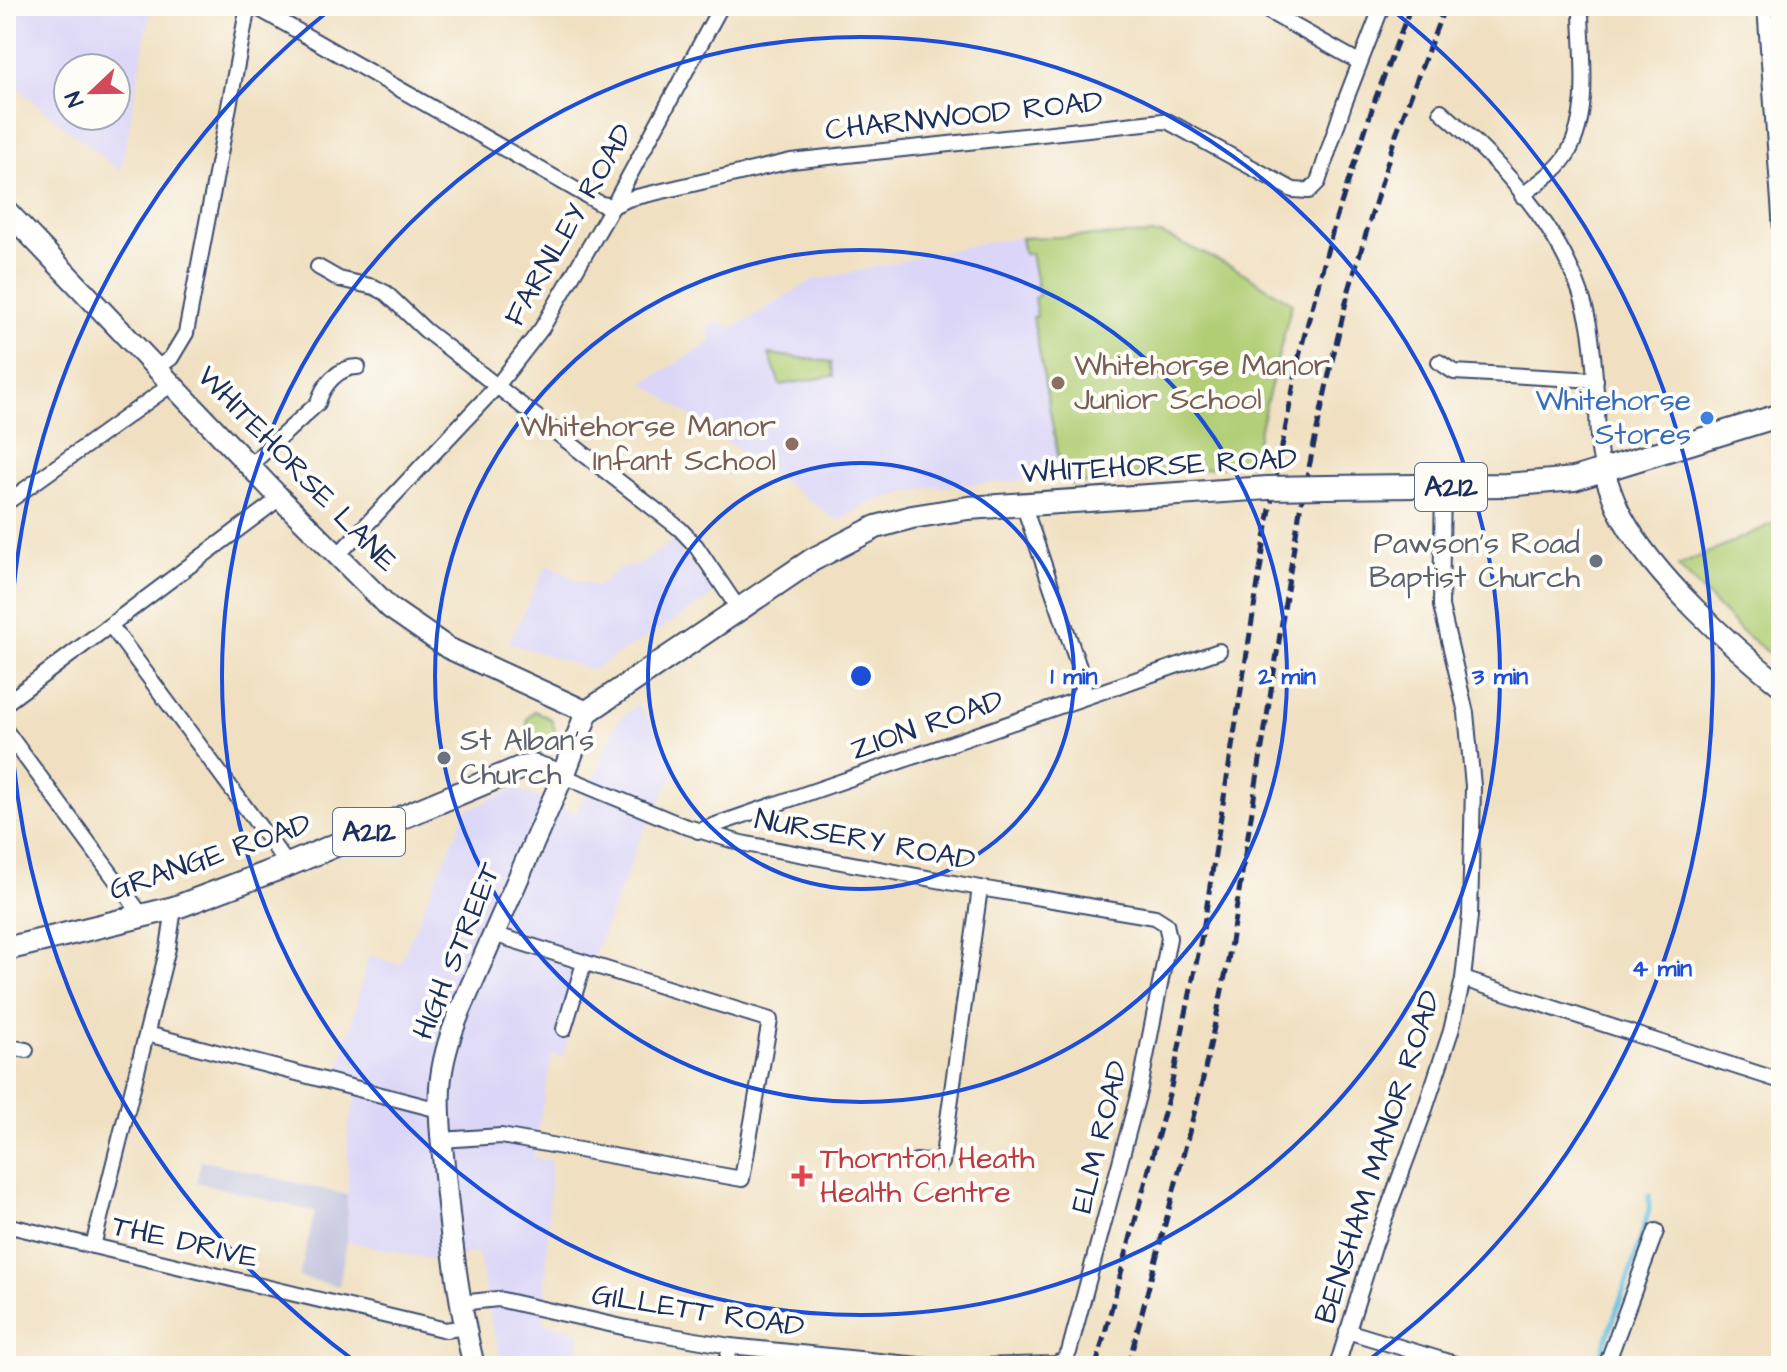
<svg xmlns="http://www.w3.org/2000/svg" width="1787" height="1372" viewBox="0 0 1787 1372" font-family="'Architects Daughter',sans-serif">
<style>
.built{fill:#dbd6f7;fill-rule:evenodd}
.industrial{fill:#c1c2dd}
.green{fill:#b1ce75;stroke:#667e6a;stroke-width:2}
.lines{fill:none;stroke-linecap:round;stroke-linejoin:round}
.stream{stroke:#63c1e1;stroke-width:5}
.street-casing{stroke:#3b4a6d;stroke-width:18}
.secondary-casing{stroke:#3b4a6d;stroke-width:24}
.primary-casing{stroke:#3b4a6d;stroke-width:26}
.street{stroke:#fff;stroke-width:14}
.secondary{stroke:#fff;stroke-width:20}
.primary{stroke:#fff;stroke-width:22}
.rail{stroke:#1b2f5e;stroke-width:5;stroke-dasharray:12 6;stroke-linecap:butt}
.primary-bridge-casing{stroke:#3b4a6d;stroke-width:26;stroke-linecap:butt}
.primary-bridge{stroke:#fff;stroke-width:22}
.ring{fill:none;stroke:#1d4ed8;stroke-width:4}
.education-dot{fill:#8d6e63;stroke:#fdfcf7;stroke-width:3}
.shop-dot{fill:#3f7fe0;stroke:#fdfcf7;stroke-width:3}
.worship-dot{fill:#6b7280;stroke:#fdfcf7;stroke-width:3}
.health-dot{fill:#e0444e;stroke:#fdfcf7;stroke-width:3}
.labels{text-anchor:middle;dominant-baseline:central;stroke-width:8;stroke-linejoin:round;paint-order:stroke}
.shield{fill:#fdfcf7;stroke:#5f6c8c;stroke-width:2}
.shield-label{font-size:28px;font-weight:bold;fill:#1b2f5e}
.street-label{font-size:30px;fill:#1b2f5e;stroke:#fdfcf7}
.education-label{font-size:30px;fill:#785e54;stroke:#fdfcf7;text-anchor:start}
.shop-label{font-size:30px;fill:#366cbe;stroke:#fdfcf7;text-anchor:end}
.worship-label{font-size:30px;fill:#5b616d;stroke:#fdfcf7;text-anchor:end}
.health-label{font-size:30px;fill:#be3a42;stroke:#fdfcf7;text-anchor:start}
.centre{fill:#1d4ed8;stroke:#fdfcf7;stroke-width:4}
.ring-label{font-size:24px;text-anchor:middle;font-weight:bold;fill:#1d4ed8;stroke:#fdfcf7;stroke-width:8;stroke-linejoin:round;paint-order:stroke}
</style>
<rect width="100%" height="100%" fill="#fdfcf7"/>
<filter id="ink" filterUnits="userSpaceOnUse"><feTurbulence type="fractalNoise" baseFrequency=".0125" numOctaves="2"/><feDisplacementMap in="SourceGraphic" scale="16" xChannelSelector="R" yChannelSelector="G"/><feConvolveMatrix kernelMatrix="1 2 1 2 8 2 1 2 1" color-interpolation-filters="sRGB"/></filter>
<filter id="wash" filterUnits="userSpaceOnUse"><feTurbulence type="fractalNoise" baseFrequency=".006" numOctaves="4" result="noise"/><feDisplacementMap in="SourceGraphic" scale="32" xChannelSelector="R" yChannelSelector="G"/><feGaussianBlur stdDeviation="1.8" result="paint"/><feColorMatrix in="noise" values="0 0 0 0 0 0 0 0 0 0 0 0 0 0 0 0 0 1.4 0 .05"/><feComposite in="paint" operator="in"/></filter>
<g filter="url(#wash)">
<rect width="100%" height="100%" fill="#f0e0c1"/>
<g class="built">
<path d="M6 6H151L121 172 24 94 6 75ZM68 68H116V116H68Z"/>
<path d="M1161 234 1235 268 1292 303 1251 463 1072 485 1062 478 934 487 908 492 866 504 838 521 644 383 711 342 708 326 718 323 734 328 814 279 826 278 982 243 1025 237Z"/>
<path d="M673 541 714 594 684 615 592 670 509 643 547 564 577 580 597 586 620 568 639 565Z"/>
<path d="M637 703 679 766 645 828 584 979 563 1057 552 1055 533 1157 551 1161 544 1323 581 1332 576 1366H503L491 1322 478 1253 429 1259 347 1241 348 1128 361 1077 339 1071 369 955 399 965 466 810 517 788 576 814 599 767 615 725Z"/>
</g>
<path class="industrial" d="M201 1160 347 1195V1241L339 1286 299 1277 315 1212 196 1182Z"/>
<g class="green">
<path d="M1161 234 1235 268 1292 303 1251 463 1072 485 1062 478 1033 317H1037L1034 298 1039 296 1031 253 1024 254 1021 238Z"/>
<path d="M769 354 831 362 834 376 780 385Z"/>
<path d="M1781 520V663L1741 631 1678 566Z"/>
<path d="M534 711 551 719 555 730 545 753 525 755 528 744 527 719Z"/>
</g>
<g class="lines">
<path class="stream" d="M1597 1366 1635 1258 1649 1210V1195"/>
</g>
</g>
<g filter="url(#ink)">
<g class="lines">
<g class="street-casing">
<g id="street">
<path d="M254 6 601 204 613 206 628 199 791 161 1163 121 1169 122 1293 190 1309 191 1318 182 1344 104 1382 6"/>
<path d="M1259 6 1359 62"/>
<path d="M1765 6 1781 230"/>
<path d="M1441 111C1508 169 1579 246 1591 337 1594 362 1596 386 1597 411 1598 432 1597 452 1604 471"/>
<path d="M1522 196C1537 183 1558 171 1568 153 1591 112 1582 58 1581 13"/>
<path d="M318 267 339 279 374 287 386 293 425 330 680 529 696 546 738 608"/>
<path d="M1439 362 1454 372 1596 380"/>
<path d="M157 368 171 358 186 333 248 6"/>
<path d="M249 466 318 403C323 385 338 367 358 367"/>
<path d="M6 503 172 384"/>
<path d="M1023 504 1082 676 1084 685 1077 699"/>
<path d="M337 556 497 386 542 328 613 206 721 6"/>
<path d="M111 626 288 865"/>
<path d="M6 703 280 498"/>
<path d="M6 731 143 917"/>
<path d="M563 776 681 825 741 843 980 888 1155 917 1166 924 1169 938 1140 1088 1069 1352 1064 1360 1055 1364 975 1366"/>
<path d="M698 831 1219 651"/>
<path d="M174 908 168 948 93 1246 446 1330 465 1327"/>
<path d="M1463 979 1781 1081"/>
<path d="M564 1029 584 963"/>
<path d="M147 1034 439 1110"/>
<path d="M6 1046 26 1050"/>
<path d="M441 1140 501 1136 742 1179 770 1020 493 934"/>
<path d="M916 1161 942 1163 980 888"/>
<path d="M6 1225 93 1246"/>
<path d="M460 1303 498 1299 627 1328 730 1346 929 1366"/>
<path d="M1347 1331 1462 1366"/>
<path d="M726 1366 730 1346"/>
<path d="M1337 1366 1375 1244 1424 1112 1451 1031 1463 979 1470 916 1473 786 1466 713 1441 606 1443 487"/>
<path d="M1606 1366 1656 1231"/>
</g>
</g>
<g class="secondary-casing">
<g id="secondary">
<path d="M6 210 280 498 390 608 448 648 587 712"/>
<path d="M1604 471C1609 487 1614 503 1622 517 1654 576 1729 644 1781 686"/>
<path d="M474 1366C459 1306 452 1246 446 1185 443 1153 438 1120 440 1087 442 1060 450 1035 460 1011L563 776"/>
</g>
</g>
<g class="primary-casing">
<g id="primary">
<path d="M1326 487 1506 485 1574 479 1781 415"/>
<path d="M6 949 174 908 288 865 520 768 533 766 563 776 587 712 812 560 876 527 912 517 968 508 1268 488"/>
</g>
</g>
<use href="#street" class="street"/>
<use href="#secondary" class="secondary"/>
<use href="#primary" class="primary"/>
<g class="rail">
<path d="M1096 1366 1171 1087 1203 930 1268 520 1300 352 1335 222 1376 97 1411 6"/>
<path d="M1128 1366 1202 1083 1227 967 1300 509 1331 365 1349 290 1396 134 1445 6"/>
</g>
<g class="primary-bridge-casing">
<path id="primary-bridge" d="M1268 488 1326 487"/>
</g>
<use href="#primary-bridge" class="primary-bridge"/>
</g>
</g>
<g class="ring">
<circle cx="861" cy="676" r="213"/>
<circle cx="861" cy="676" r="426"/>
<circle cx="861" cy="676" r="639"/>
<path d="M360 1365A852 852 0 0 1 331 9M1391 9A852 852 0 0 1 1362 1365"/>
</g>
<g class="education-dot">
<circle cx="1058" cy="383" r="8"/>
<circle cx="792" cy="444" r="8"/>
</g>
<circle class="shop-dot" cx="1707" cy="418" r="8"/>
<g class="worship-dot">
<circle cx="1596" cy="561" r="8"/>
<circle cx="444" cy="758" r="8"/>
</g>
<path class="health-dot" d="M798 1164h8v8h8v8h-8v8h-8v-8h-8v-8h8z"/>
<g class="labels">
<g class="shield">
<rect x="1415" y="463" width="72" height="48" rx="6"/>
<rect x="333" y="808" width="72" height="48" rx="6"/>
</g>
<g class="shield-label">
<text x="1451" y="487">A212</text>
<text x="369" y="832">A212</text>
</g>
<g class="street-label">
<text transform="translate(964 116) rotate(-6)">CHARNWOOD ROAD</text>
<text transform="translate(569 225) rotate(-60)">FARNLEY ROAD</text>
<text transform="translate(1159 466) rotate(-3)">WHITEHORSE ROAD</text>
<text transform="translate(297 469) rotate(46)">WHITEHORSE LANE</text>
<text transform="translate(927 725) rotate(-19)">ZION ROAD</text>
<text transform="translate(865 840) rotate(11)">NURSERY ROAD</text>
<text transform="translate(210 857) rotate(-19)">GRANGE ROAD</text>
<text transform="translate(457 951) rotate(-68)">HIGH STREET</text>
<text transform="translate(1100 1137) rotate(-76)">ELM ROAD</text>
<text transform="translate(1378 1157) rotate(-72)">BENSHAM MANOR ROAD</text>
<text transform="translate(185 1242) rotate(13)">THE DRIVE</text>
<text transform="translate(698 1311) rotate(9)">GILLETT ROAD</text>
</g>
<g class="education-label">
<text x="1074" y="366">Whitehorse Manor<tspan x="1074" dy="34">Junior School</tspan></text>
<text x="776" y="427" text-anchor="end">Whitehorse Manor<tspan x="776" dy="34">Infant School</tspan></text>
</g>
<g class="shop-label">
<text x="1691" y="401">Whitehorse<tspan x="1691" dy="34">Stores</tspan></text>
</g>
<g class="worship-label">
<text x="1580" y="544">Pawson's Road<tspan x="1580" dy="34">Baptist Church</tspan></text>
<text x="460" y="741" text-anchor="start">St Alban's<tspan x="460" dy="34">Church</tspan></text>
</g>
<g class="health-label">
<text x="820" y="1159">Thornton Heath<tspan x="820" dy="34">Health Centre</tspan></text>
</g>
</g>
<circle cx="861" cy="676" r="12" class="centre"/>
<g class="ring-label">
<text x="1074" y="684">1 min</text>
<text x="1287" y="684">2 min</text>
<text x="1500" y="684">3 min</text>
<text x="1662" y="976">4 min</text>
</g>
<rect width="1787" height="1372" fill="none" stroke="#fdfcf7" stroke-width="32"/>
<g transform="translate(92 92) rotate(248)"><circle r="38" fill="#fdfcf7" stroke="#a3aaba" stroke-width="2"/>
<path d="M0-6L14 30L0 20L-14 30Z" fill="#d1495b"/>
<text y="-12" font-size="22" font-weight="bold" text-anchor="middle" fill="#1b2f5e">N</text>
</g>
</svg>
